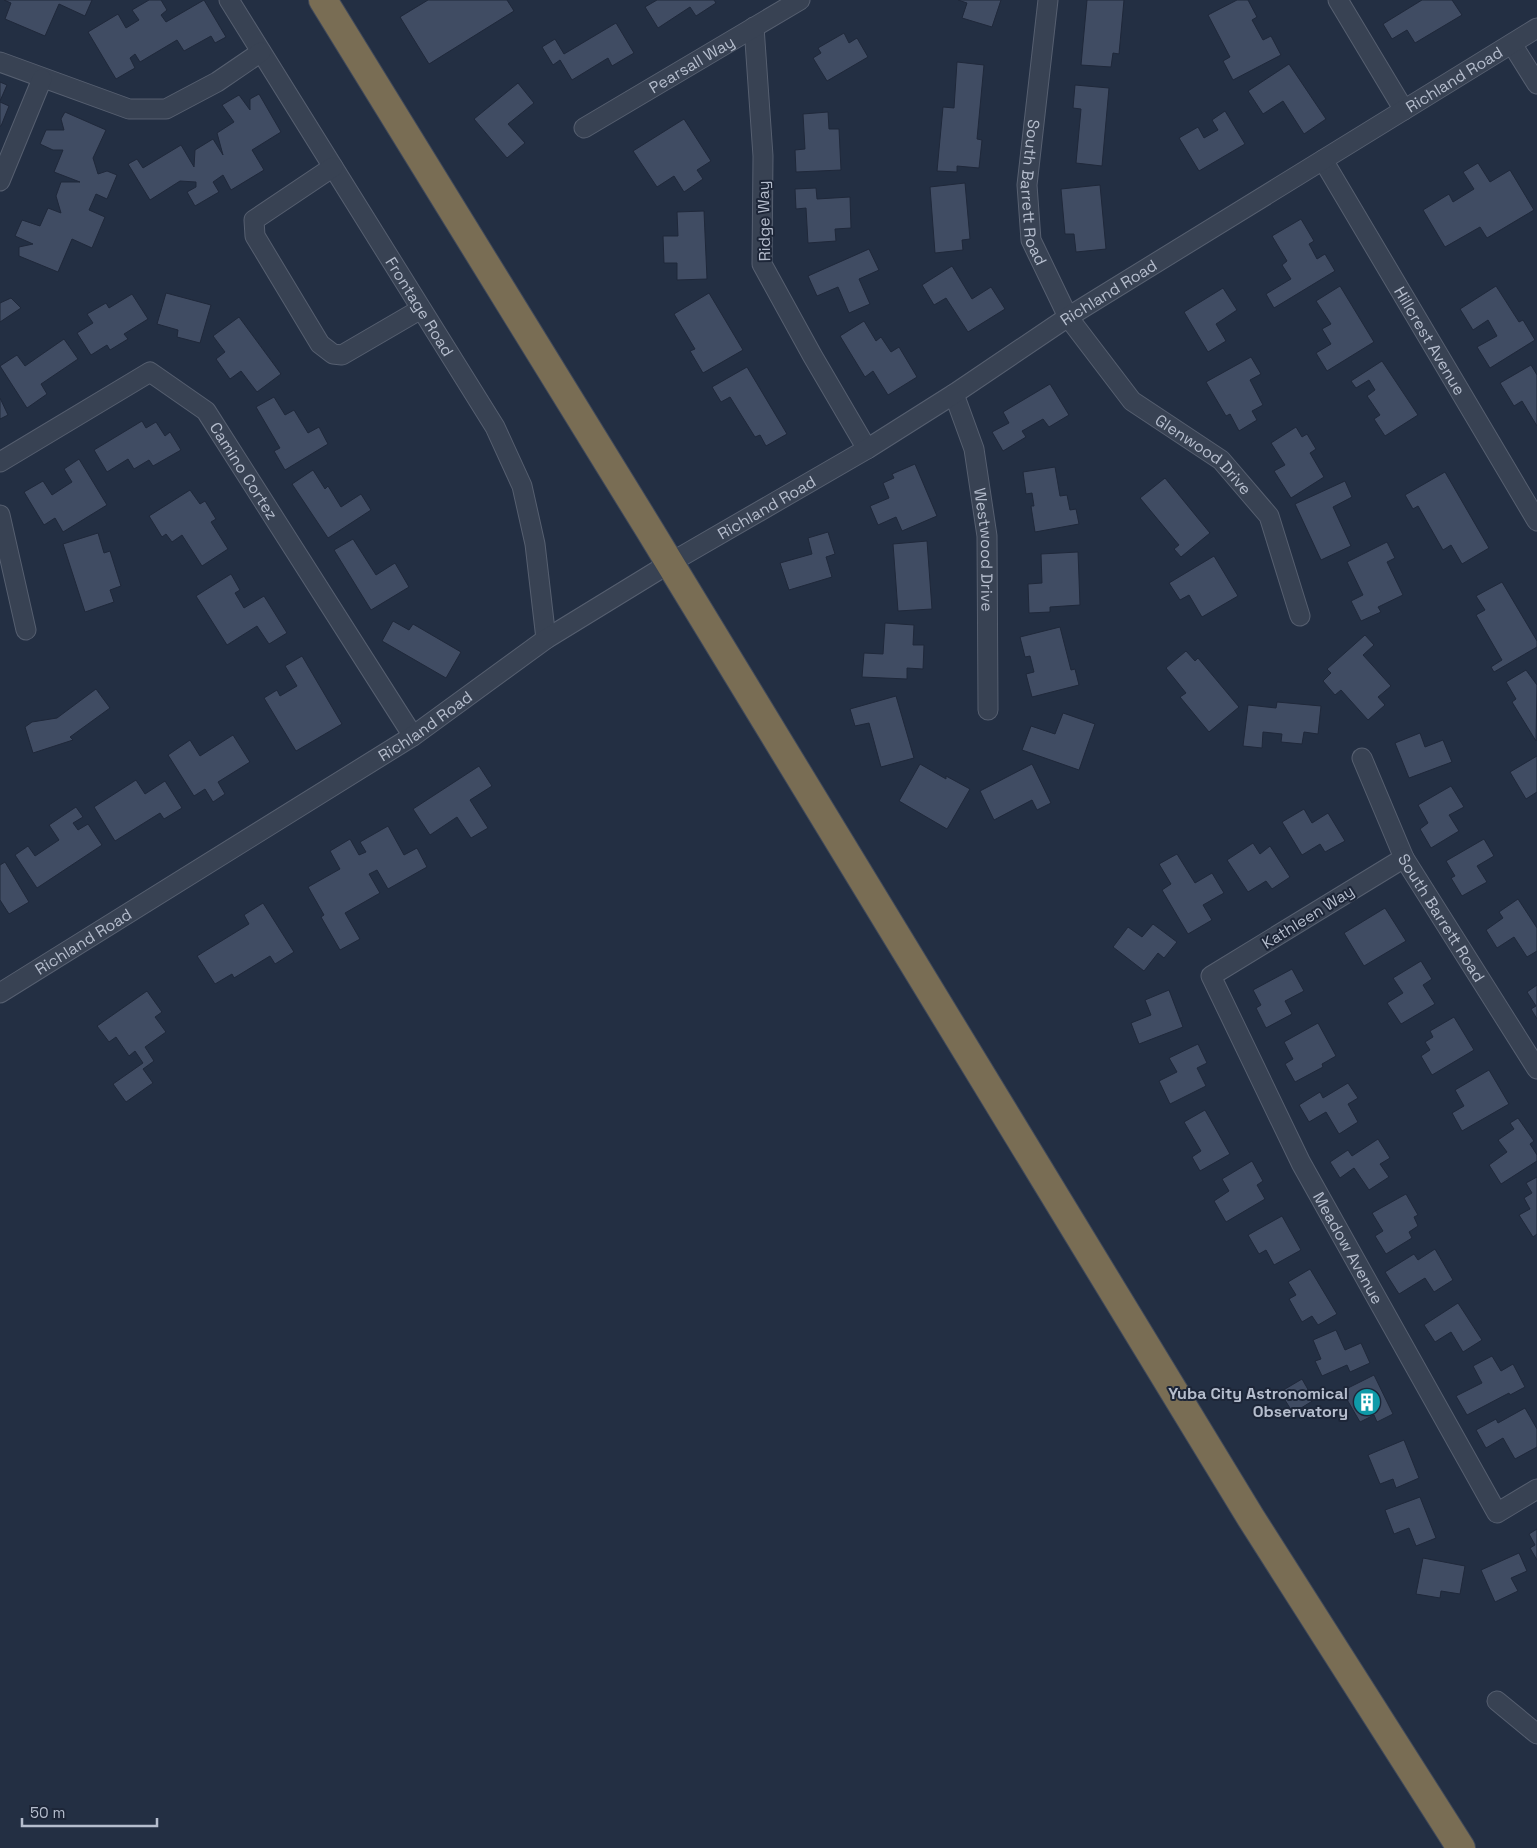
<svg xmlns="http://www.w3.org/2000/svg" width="1537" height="1848" viewBox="0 0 1537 1848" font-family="'Space Grotesk',sans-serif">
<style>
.building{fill:#404c63;stroke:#1f283a}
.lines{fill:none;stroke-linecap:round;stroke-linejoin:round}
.minor-casing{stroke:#565f70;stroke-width:21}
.highway-casing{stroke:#40495a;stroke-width:30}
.minor{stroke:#384253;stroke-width:19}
.highway{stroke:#796d54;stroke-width:28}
.labels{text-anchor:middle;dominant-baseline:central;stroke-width:4;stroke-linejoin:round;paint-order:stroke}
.street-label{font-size:16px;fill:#b5bdcd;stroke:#1d2638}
.poi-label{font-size:16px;font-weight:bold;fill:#b5bdcd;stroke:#1d2638;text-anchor:end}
</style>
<rect width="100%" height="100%" fill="#232f43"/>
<g class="building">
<path d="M4 0H92L85 16 59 4 45 36 5 19 11 3Z"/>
<path d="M149 0H161L167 10 161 15 166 22 204 0 226 37 215 43 211 36 184 51 177 40 140 62 135 54 130 58 135 68 116 79 88 32 118 14 126 28 139 20 132 10Z"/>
<path d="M428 0H507L514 11 429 64 400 17Z"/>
<path d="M657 0H714L716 3 696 16 690 7 658 28 645 7Z"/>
<path d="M958 0H1001L992 27 962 18 967 3Z"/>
<path d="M1087 0H1124L1119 54 1113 53 1111 67 1081 65Z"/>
<path d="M1237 0H1248L1257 17 1252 20 1263 40 1271 36 1281 55 1233 80 1223 61 1230 57 1208 15Z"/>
<path d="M1422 0H1452L1462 15 1415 43 1407 30 1392 39 1383 24Z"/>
<path d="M616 23 634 53 612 66 608 58 572 80 560 60 553 65 542 47 555 39 564 54Z"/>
<path d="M844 33 849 43 857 38 868 57 827 81 813 58 821 53 818 48Z"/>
<path d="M957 62 984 65 977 139 982 140 979 168 957 166V172L937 171 943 107 954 108Z"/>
<path d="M1289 64 1326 119 1304 134 1283 101 1263 114 1248 91Z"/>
<path d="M0 82 7 85 0 101Z"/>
<path d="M518 83 534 103 508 124 525 143 507 158 474 119Z"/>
<path d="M1075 85 1109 88 1102 166 1076 163 1081 109 1073 108Z"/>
<path d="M259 94 281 132 252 150 264 170 231 190 223 175 213 182 219 192 195 206 187 192 196 187V182L180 181 150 200 128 164 137 159 143 168 181 145 194 167 195 150 213 139 223 155 217 133 234 122 222 105 239 95 250 110V99Z"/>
<path d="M0 102 9 106 1 126H0Z"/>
<path d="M1225 111 1245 144 1199 171 1179 138 1198 127 1204 138 1218 130 1212 120Z"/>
<path d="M65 112 106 130 93 158 98 174 107 171 117 175 107 199 96 194 89 210 105 217 92 248 72 239 58 272 19 256V247L33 244 15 236 22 220 40 226 48 208 61 213 56 196 61 182H80L54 172 63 150H53L40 144 46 130H64L61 119Z"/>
<path d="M828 112 829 129H839L841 170 796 172 795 150 805 149 803 114Z"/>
<path d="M684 119 711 161 697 170 703 179 684 192 674 176 657 187 633 151Z"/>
<path d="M1478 163 1490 182 1510 170 1534 210 1487 238 1480 227 1445 247 1423 210 1449 194 1453 202 1474 189 1463 172Z"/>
<path d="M965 183 970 239 962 240 963 250 935 253 930 187Z"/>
<path d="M1100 185 1106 249 1076 252 1074 234H1065L1061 189Z"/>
<path d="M816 188 817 199 850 197 851 228 835 229 836 241 808 243 806 208 796 209 795 189Z"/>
<path d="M704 211 707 279 677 280V263H664L663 236H678L677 212Z"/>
<path d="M1301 219 1314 241 1309 244 1317 259 1325 254 1335 271 1274 308 1266 294 1291 279 1282 265 1287 261 1272 236Z"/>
<path d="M869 249 879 270 859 279 870 304 849 313 838 287 817 296 808 276Z"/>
<path d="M952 266 972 299 991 287 1005 309 968 332 946 298 934 305 922 285Z"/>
<path d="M1340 286 1374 342 1327 371 1316 353 1331 344 1322 329 1331 324 1316 301Z"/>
<path d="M1496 286 1519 322 1523 320 1535 340 1490 368 1477 347 1497 336 1488 320 1473 330 1460 309Z"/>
<path d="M1223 288 1237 310 1216 324 1226 341 1208 352 1184 312Z"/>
<path d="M166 293 211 305 200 343 177 337 178 330 157 324Z"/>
<path d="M709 293 743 350 703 373 690 351 695 349 674 314Z"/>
<path d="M132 294 148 319 124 334 128 339 110 350 107 345 91 355 77 333 93 323 87 314 106 303 109 308Z"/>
<path d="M11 298 21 308 0 322V303Z"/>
<path d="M239 317 281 374 257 392 241 371 230 379 216 359 225 352 213 336Z"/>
<path d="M864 321 876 341 881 337 891 352 899 347 917 377 888 395 873 371 865 377 840 336Z"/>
<path d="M64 339 78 359 41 384 47 394 27 408 0 366 17 355 25 366Z"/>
<path d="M1251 357 1261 374 1250 380 1263 405 1252 411 1257 420 1239 431 1230 414 1226 416 1206 382Z"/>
<path d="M1382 361 1418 415 1385 436 1374 419 1380 415 1367 396 1375 390 1369 380 1356 388 1351 381Z"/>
<path d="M1531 365 1537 375V426L1522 401 1514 406 1500 383Z"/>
<path d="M747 367 787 434 766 446 760 435 755 437 730 397 721 402 712 387Z"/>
<path d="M1050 384 1069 415 1049 427 1043 419 1022 431 1026 437 1003 451 992 432 1009 423 1003 412Z"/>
<path d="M274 397 285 415 294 410 308 433 319 427 328 444 285 470 274 451 280 448 256 407Z"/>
<path d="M0 398 8 415 0 419Z"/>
<path d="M142 421 146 428 156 422 165 436 170 432 181 450 153 466 149 460 134 469 128 459 107 472 94 450Z"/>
<path d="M1296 427 1302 437 1307 434 1316 449 1310 453 1324 477 1291 498 1274 471 1285 465 1271 443Z"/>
<path d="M79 459 107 505 63 532 55 518 44 525 24 492 43 481 52 495 72 482 64 469Z"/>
<path d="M915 464 937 516 902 531 896 517 878 525 870 506 889 498 883 483 894 478 892 474Z"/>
<path d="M1055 467 1060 496 1067 495 1070 510 1076 509 1079 524 1035 532 1031 506H1034L1032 493 1026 494 1023 472Z"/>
<path d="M313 470 325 489 328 486 341 507 361 494 371 510 328 538 292 484Z"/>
<path d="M1445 472 1489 548 1462 564 1451 545 1443 550 1418 506 1413 509 1405 495Z"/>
<path d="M1165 478 1210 533 1181 557 1174 549 1179 545 1140 498Z"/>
<path d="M1345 481 1352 497 1333 507 1351 546 1321 560 1295 504Z"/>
<path d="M190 490 200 504 205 501 216 519 211 522 228 549 202 566 182 535 172 542 166 534 162 537 149 516Z"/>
<path d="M828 532 835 554 826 557 832 577 789 590 780 563 812 554 808 538Z"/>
<path d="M98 533 104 553 110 551 121 586 110 590 114 602 85 612 63 544Z"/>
<path d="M353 539 376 575 395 563 409 587 371 610 334 550Z"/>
<path d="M927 541 932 609 898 611 893 544Z"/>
<path d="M1387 542 1395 558 1387 562 1403 595 1378 607 1381 612 1361 621 1351 601 1363 595 1347 562Z"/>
<path d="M1078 552 1080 605 1050 607V612L1029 613 1028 584 1042 583 1041 554Z"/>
<path d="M1214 556 1238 596 1202 617 1189 595 1180 600 1169 583Z"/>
<path d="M231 574 240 590 235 593 244 608 264 596 287 633 269 644 257 626 227 645 196 596Z"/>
<path d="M1502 582 1537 641V647L1494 672 1491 667 1502 660 1476 615 1485 610 1476 596Z"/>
<path d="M393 621 409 630 413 624 461 652 446 678 382 641Z"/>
<path d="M885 623 914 625 913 645H924L923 669 907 668V679L862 677 864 653 883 654Z"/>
<path d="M1060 627 1071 670 1075 669 1079 685 1032 697 1026 674 1034 672 1030 656 1025 657 1020 637Z"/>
<path d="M1365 635 1374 645 1363 655 1391 686 1378 697 1385 705 1368 720 1341 690 1335 695 1323 681 1331 673 1327 669Z"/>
<path d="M1186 651 1195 661 1198 658 1239 707 1209 732 1180 697 1186 693 1166 668Z"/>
<path d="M302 656 342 724 296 751 264 698 277 690 280 696 297 686 285 666Z"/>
<path d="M1526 670 1537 685 1536 741 1512 702 1516 699 1506 682Z"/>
<path d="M96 689 110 708 70 737 73 740 33 753 25 727 32 722 57 718Z"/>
<path d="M896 696 914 758 881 767 869 723 855 726 850 709Z"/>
<path d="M1277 702 1321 706 1318 734 1304 732 1302 744 1281 742 1282 734 1263 732 1262 748 1243 746 1248 705 1276 708Z"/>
<path d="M1063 713 1095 724 1079 770 1022 750 1031 726 1055 734Z"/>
<path d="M1420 733 1425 747 1443 740 1452 762 1409 778 1395 743Z"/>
<path d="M233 735 250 762 218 782 225 794 213 802 205 789 194 796 168 755 190 740 200 756Z"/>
<path d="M1537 756V792L1526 799 1510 772Z"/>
<path d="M920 764 946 779V776L970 789 947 829 899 801Z"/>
<path d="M1032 764 1051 803 1037 810 1032 800 994 820 980 791Z"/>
<path d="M479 766 492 786 470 800 488 828 471 838 457 817 430 835 413 809Z"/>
<path d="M136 780 145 794 165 781 182 808 164 819 160 813 115 841 94 807Z"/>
<path d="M1451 786 1464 807 1449 815 1459 831 1431 848 1420 829 1428 823 1418 805Z"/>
<path d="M76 807 83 817 73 823 78 830 88 824 102 845 37 888 15 855 28 846 35 856 59 840 49 825Z"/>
<path d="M1304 809 1312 823 1328 813 1345 841 1325 852 1320 844 1302 855 1282 822Z"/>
<path d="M388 826 404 855 417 848 427 867 388 889 377 870 369 874 380 893 345 913 360 939 340 950 321 917 324 915 308 887 340 869 330 851 350 839 359 855 366 852 360 842Z"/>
<path d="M1484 839 1494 856 1477 866 1487 882 1462 896 1451 878 1455 876 1446 861Z"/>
<path d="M1253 843 1260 854 1270 846 1290 877 1272 889 1266 881 1248 892 1227 860Z"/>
<path d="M1177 854 1195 883 1212 873 1224 893 1203 905 1212 920 1188 934 1162 890 1171 884 1159 864Z"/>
<path d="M5 862 29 902 9 914 0 900V865Z"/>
<path d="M1518 899 1537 928V951L1527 957 1514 937 1497 948 1486 930 1503 918 1499 912Z"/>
<path d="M263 903 294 952 275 964 270 956 234 978 232 974 215 984 197 956 249 924 244 915Z"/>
<path d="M1385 908 1406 941 1364 966 1344 933Z"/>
<path d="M1153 924 1177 942 1164 958 1158 953 1144 971 1113 947 1128 927 1142 937Z"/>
<path d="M1421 961 1432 979 1423 985 1435 1004 1401 1024 1387 1003 1403 993 1393 978Z"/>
<path d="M1292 969 1304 991 1285 1001 1292 1014 1266 1028 1256 1008 1261 1005 1253 990Z"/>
<path d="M1537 985V1019L1531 1009 1536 1006 1527 992Z"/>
<path d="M1169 990 1183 1027 1139 1044 1131 1023 1151 1015 1145 1000Z"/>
<path d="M147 991 162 1012 155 1017 166 1032 145 1047 154 1061 143 1069 153 1083 126 1102 113 1084 143 1063 135 1051 129 1056 116 1037 109 1042 97 1026Z"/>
<path d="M1454 1017 1474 1050 1432 1075 1421 1056 1430 1050 1425 1042 1433 1037 1430 1031Z"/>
<path d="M1318 1023 1336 1056 1322 1064 1323 1067 1295 1082 1285 1064 1293 1059 1284 1042Z"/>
<path d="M1198 1044 1207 1063 1197 1068 1206 1086 1170 1104 1159 1081 1177 1072 1169 1058Z"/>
<path d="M1489 1070 1509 1104 1462 1131 1452 1113 1464 1106 1455 1090Z"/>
<path d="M1348 1083 1358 1098 1348 1104 1358 1122 1339 1134 1326 1112 1309 1122 1299 1105 1320 1092 1323 1098Z"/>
<path d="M1205 1110 1230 1154 1200 1171 1192 1157 1201 1151 1184 1122Z"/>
<path d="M1518 1118 1534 1141 1530 1144 1537 1155V1161L1501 1184 1489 1165 1507 1152 1498 1140 1514 1129 1510 1123Z"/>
<path d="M1378 1139 1390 1158 1380 1164 1389 1177 1369 1190 1354 1168 1340 1178 1330 1162 1348 1150 1352 1156Z"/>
<path d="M1252 1161 1263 1181 1257 1185 1265 1199 1226 1222 1214 1201 1229 1191 1222 1179Z"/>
<path d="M1537 1177V1234L1533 1237 1519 1215 1530 1209 1524 1198 1532 1193 1526 1183Z"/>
<path d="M1406 1194 1418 1215 1414 1217 1418 1226 1409 1232 1412 1238 1386 1254 1375 1236 1383 1231 1372 1213Z"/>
<path d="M1282 1216 1301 1250 1274 1265 1266 1250 1259 1254 1248 1235Z"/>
<path d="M1435 1249 1453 1280 1434 1292 1425 1278 1399 1294 1385 1272 1414 1254 1418 1260Z"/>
<path d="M1310 1269 1337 1314 1318 1325 1312 1316 1302 1322 1289 1299 1296 1295 1288 1282Z"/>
<path d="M1458 1303 1482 1340 1463 1352 1451 1332 1435 1342 1424 1325Z"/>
<path d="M1336 1330 1345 1350 1361 1343 1370 1363 1350 1372 1347 1365 1322 1376 1315 1361 1321 1359 1313 1340Z"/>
<path d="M1492 1356 1501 1371 1513 1364 1525 1387 1510 1395 1509 1393 1467 1415 1456 1396 1482 1383 1473 1366Z"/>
<path d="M1374 1375 1393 1414 1377 1422 1374 1415 1360 1422 1342 1391Z"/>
<path d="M1302 1379 1314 1400 1293 1413 1280 1392Z"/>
<path d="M1525 1408 1537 1429V1447L1515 1459 1503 1438 1486 1448 1476 1430 1496 1419 1498 1423Z"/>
<path d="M1404 1440 1419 1478 1396 1488 1393 1479 1380 1484 1368 1455Z"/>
<path d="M1420 1497 1436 1538 1416 1546 1409 1528 1394 1534 1385 1510Z"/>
<path d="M1537 1529V1560L1530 1548 1535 1545 1529 1534Z"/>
<path d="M1519 1553 1527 1571 1511 1578 1518 1591 1495 1602 1481 1570Z"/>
<path d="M1423 1558 1465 1566 1460 1594 1441 1591 1440 1598 1416 1594Z"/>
</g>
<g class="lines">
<g class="minor-casing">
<g id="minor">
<path id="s1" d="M229 0 495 427 522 486 535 544 546 639"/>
<path id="s2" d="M1048 0 1027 185 1031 240 1068 317 1132 401 1221 460 1269 516 1300 616"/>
<path d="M1338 0 1404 110"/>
<path d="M754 27 763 156 762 264 812 355 867 449"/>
<path d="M1512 44 1537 84"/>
<path d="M0 62 129 109H166L217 82 261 52"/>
<path id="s3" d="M584 128 800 0"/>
<path id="s4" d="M1323 160 1537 521"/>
<path d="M333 167 254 220 255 236 320 344 333 354 342 355 421 309"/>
<path d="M0 181 42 79"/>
<path id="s5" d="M954 394 974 449 987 536 988 710"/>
<path id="s6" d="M0 462 150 372 206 411 413 736"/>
<path d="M0 515 26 630"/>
<path id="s7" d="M1362 758 1404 858 1537 1069"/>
<path id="s8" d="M1404 858 1211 976 1301 1163 1497 1513 1537 1489"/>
<path id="s9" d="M0 993 413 736 546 639 670 563 867 449 954 394 1068 317 1537 28"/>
<path d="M1497 1701 1537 1734"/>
</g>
</g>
<g class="highway-casing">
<path id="highway" d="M323 0 649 529 1251 1518 1461 1848"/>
</g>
<use href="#minor" class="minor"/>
<use href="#highway" class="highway"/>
</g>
<defs>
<g id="building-disc" transform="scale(1.4375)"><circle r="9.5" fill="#0f9aa8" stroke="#1d2638"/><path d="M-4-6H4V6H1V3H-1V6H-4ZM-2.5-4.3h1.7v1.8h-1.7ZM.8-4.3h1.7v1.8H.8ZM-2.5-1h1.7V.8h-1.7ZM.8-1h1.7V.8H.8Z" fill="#fff"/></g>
</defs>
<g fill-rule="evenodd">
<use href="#building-disc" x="1367" y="1402"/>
</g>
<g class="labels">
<g class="street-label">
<text stroke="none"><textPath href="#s3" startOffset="125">Pearsall Way</textPath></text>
<text stroke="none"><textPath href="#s9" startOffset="1718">Richland Road</textPath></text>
<text stroke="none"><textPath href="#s2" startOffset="194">South Barrett Road</textPath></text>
<text transform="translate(764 221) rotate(-91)">Ridge Way</text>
<text stroke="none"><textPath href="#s9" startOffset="1312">Richland Road</textPath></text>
<text stroke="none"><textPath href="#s1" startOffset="361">Frontage Road</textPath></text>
<text stroke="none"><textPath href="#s4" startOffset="210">Hillcrest Avenue</textPath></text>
<text stroke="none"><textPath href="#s2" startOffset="522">Glenwood Drive</textPath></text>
<text stroke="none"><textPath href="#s6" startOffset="314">Camino Cortez</textPath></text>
<text stroke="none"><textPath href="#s9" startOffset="908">Richland Road</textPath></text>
<text stroke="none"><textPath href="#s5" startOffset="160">Westwood Drive</textPath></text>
<text stroke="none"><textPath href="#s9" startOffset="502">Richland Road</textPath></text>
<text transform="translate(1308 917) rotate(-32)">Kathleen Way</text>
<text stroke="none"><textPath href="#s7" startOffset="179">South Barrett Road</textPath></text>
<text stroke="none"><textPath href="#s9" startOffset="98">Richland Road</textPath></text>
<text stroke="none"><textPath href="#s8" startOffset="531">Meadow Avenue</textPath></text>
</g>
<g class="poi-label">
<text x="1348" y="1393">Yuba City Astronomical<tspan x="1348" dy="18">Observatory</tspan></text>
</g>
</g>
<path d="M22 1818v8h135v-8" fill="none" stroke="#b5bdcd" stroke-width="2.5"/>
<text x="30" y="1818" font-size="15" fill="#b5bdcd" stroke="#1d2638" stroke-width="4" paint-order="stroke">50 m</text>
</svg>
